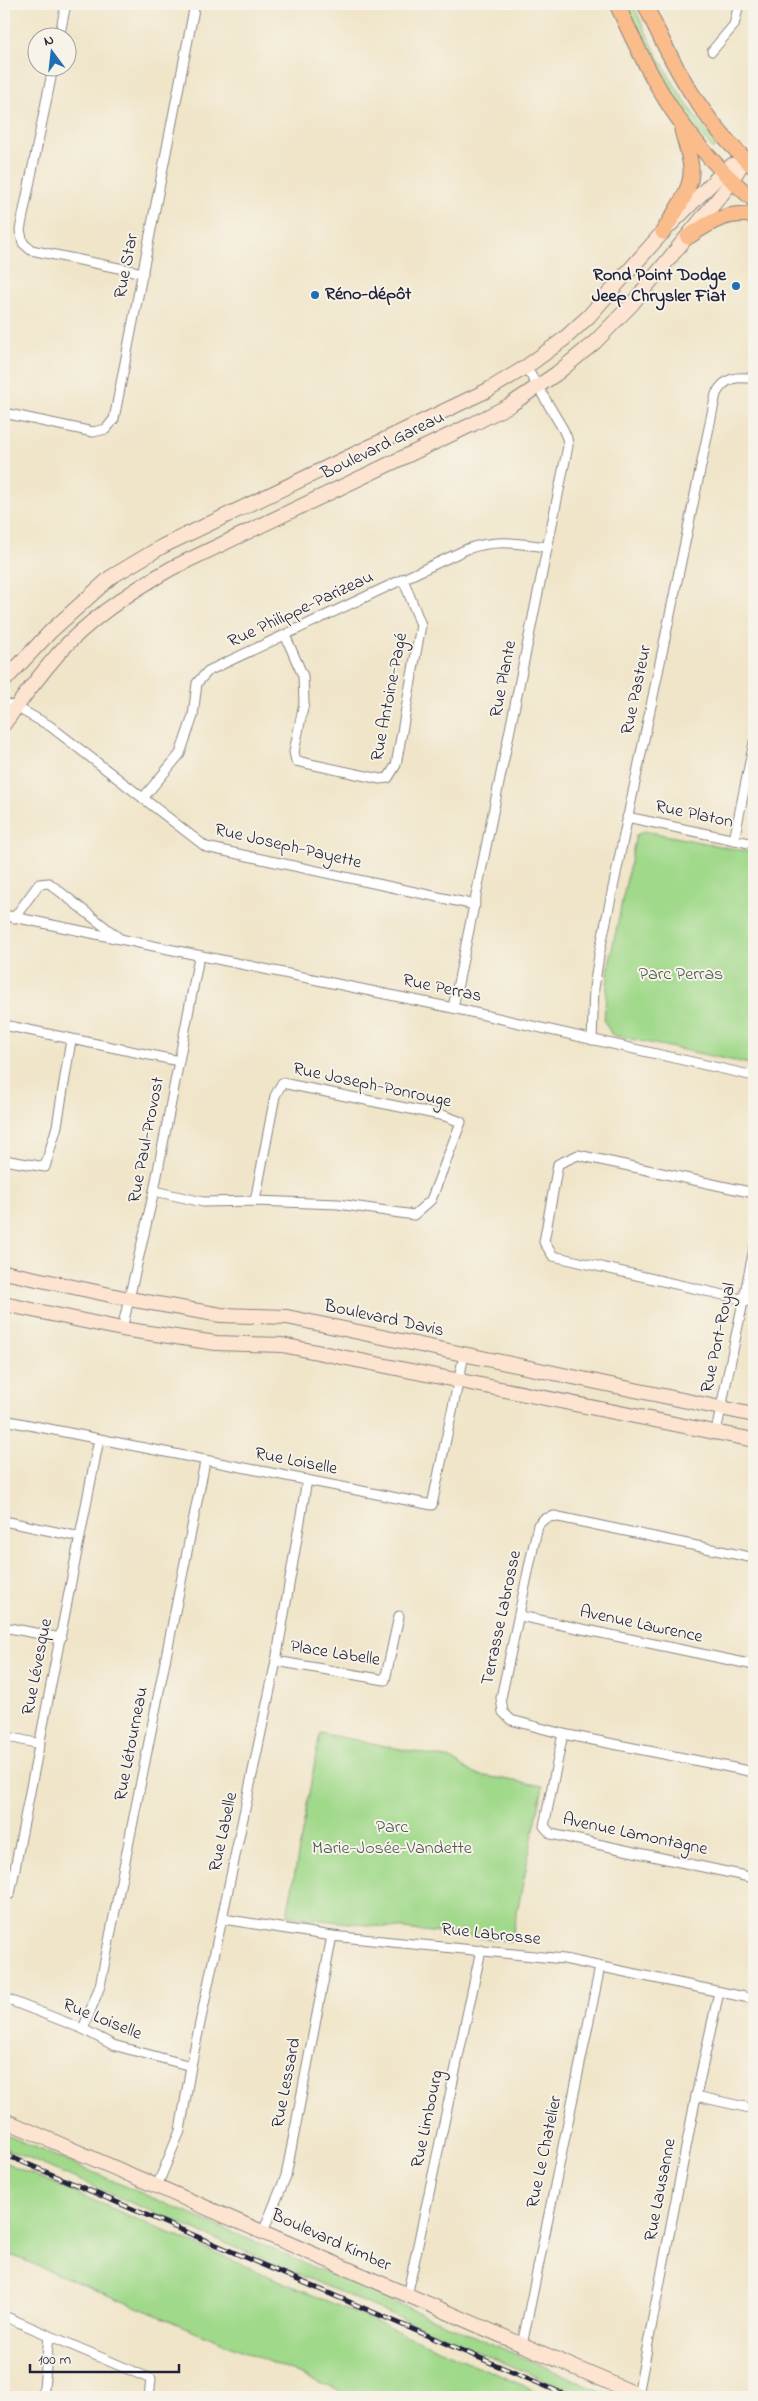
<svg xmlns="http://www.w3.org/2000/svg" width="758" height="2401" viewBox="0 0 758 2401" font-family="'Indie Flower',sans-serif">
<style>
.green{fill:#a1d98b;stroke:#627e63}
.lines{fill:none;stroke-linecap:round;stroke-linejoin:round}
.street-casing{stroke:#898482;stroke-width:11}
.secondary-casing{stroke:#898482;stroke-width:16}
.primary-casing{stroke:#898482;stroke-width:17}
.street{stroke:#fff;stroke-width:9}
.secondary{stroke:#fde4d0;stroke-width:14}
.primary{stroke:#f9bc8a;stroke-width:15}
.rail-casing{stroke:#22223b;stroke-width:5}
.rail{stroke:#f7f3e8;stroke-width:3;stroke-dasharray:9;stroke-linecap:butt}
.poi-dot{fill:#1f6fb2;stroke:#f7f3e8;stroke-width:2}
.labels{text-anchor:middle;dominant-baseline:central;stroke-width:4;stroke-linejoin:round;paint-order:stroke}
.street-label{font-size:18px;fill:#22223b;stroke:#f7f3e8}
.poi-label{font-size:18px;font-weight:bold;fill:#22223b;stroke:#f7f3e8;text-anchor:end}
.park-label{font-size:18px;fill:#485953;stroke:#f7f3e8}
</style>
<rect width="100%" height="100%" fill="#f7f3e8"/>
<filter id="ink" filterUnits="userSpaceOnUse"><feTurbulence type="fractalNoise" baseFrequency=".02" numOctaves="2"/><feDisplacementMap in="SourceGraphic" scale="10" xChannelSelector="R" yChannelSelector="G"/><feConvolveMatrix kernelMatrix="1 2 1 2 8 2 1 2 1" color-interpolation-filters="sRGB"/></filter>
<filter id="wash" filterUnits="userSpaceOnUse"><feTurbulence type="fractalNoise" baseFrequency=".0096" numOctaves="4" result="noise"/><feDisplacementMap in="SourceGraphic" scale="20" xChannelSelector="R" yChannelSelector="G"/><feGaussianBlur stdDeviation="1.12" result="paint"/><feColorMatrix in="noise" values="0 0 0 0 0 0 0 0 0 0 0 0 0 0 0 0 0 1.4 0 .05"/><feComposite in="paint" operator="in"/></filter>
<g filter="url(#wash)">
<rect width="100%" height="100%" fill="#f0e5c9"/>
<g class="green">
<path d="M626 4H633C656 56 681 102 718 145L713 149C674 106 650 57 626 4Z"/>
<path d="M645 831 754 853V1065L612 1035 604 1021 609 964 636 835Z"/>
<path d="M320 1733 451 1759 474 1774 543 1786 511 1941 287 1916Z"/>
<path d="M4 2134 615 2397H584L4 2148Z"/>
<path d="M4 2162 550 2397H354L4 2252Z"/>
</g>
</g>
<g filter="url(#ink)">
<g class="lines">
<g class="street-casing">
<g id="street">
<path d="M59 38 66 4"/>
<path d="M712 51 734 25 739 4"/>
<path d="M53 68 20 230 23 243 31 250 143 273"/>
<path d="M4 413 93 432 106 429 114 419 195 4"/>
<path d="M285 635 303 676 304 703 294 752 296 761 380 779 388 778 396 765 421 625 403 579"/>
<path d="M4 703 16 707 50 726 206 847 475 905"/>
<path d="M143 798 180 754 193 716 197 683 208 671 467 549C495 539 517 543 546 547"/>
<path d="M627 817 754 844"/>
<path d="M734 840 754 742"/>
<path d="M4 915 453 1008 754 1076"/>
<path d="M14 918 39 884 49 883 119 938"/>
<path d="M453 1008 568 446 567 438 563 429 526 367"/>
<path d="M4 1025 179 1061"/>
<path d="M592 1040 594 988 599 955 716 394C725 377 737 376 754 379"/>
<path d="M4 1160 45 1167 57 1126 71 1040"/>
<path d="M154 1191 203 1202 255 1201 338 1204 414 1215 431 1200 461 1122 445 1116 282 1083 275 1096 255 1201"/>
<path d="M754 1193 578 1155 558 1164 544 1242 553 1256 754 1302"/>
<path d="M122 1329 154 1191 199 957"/>
<path d="M4 1420 432 1505 464 1355"/>
<path d="M716 1432 754 1249"/>
<path d="M4 1521 80 1537"/>
<path d="M754 1558 554 1516 544 1519 538 1525 501 1698 503 1712 511 1720 563 1734 754 1772"/>
<path d="M520 1616 754 1665"/>
<path d="M4 1627 61 1638"/>
<path d="M276 1661 385 1680 399 1616"/>
<path d="M563 1734 544 1826 551 1834 754 1878"/>
<path d="M4 1736 40 1744"/>
<path d="M4 1891 10 1894 99 1439"/>
<path d="M223 1919 332 1936 564 1959 754 1999"/>
<path d="M4 1998 83 2029 113 2045 191 2066"/>
<path d="M83 2029 100 1986 205 1462"/>
<path d="M696 2096 754 2109"/>
<path d="M157 2186 180 2131 191 2066 276 1661 307 1480"/>
<path d="M263 2232 286 2176 332 1936"/>
<path d="M407 2296 481 1950"/>
<path d="M4 2316 151 2379 149 2397"/>
<path d="M522 2345 600 1967"/>
<path d="M638 2395 696 2096 719 1992"/>
<path d="M43 2397 49 2336"/>
</g>
</g>
<g class="secondary-casing">
<g id="secondary">
<path d="M4 681 51 631 111 577 163 546 488 390 526 367 564 339 589 316 663 232 716 179 732 165"/>
<path d="M4 724C21 700 39 676 58 654 90 618 131 591 172 568L473 424 510 405 556 374 595 342 632 304 726 189 745 159"/>
<path d="M4 1272 129 1299 221 1315 287 1317 754 1415"/>
<path d="M4 1304 122 1329 216 1343 282 1345 754 1440"/>
<path d="M4 2120 643 2397"/>
</g>
</g>
<g class="primary-casing">
<g id="primary">
<path d="M617 4C654 87 683 140 754 200"/>
<path d="M645 4C672 64 703 123 754 167"/>
<path d="M663 232C673 214 693 190 691 168 690 155 685 142 682 130"/>
<path d="M688 237C709 223 728 210 754 216"/>
</g>
</g>
<use href="#street" class="street"/>
<use href="#secondary" class="secondary"/>
<use href="#primary" class="primary"/>
<g class="rail-casing">
<path id="rail" d="M4 2154 571 2397"/>
</g>
<use href="#rail" class="rail"/>
</g>
</g>
<g class="poi-dot">
<circle cx="736" cy="286" r="5"/>
<circle cx="315" cy="295" r="5"/>
</g>
<g class="labels">
<g class="street-label">
<text transform="translate(127 266) rotate(-79)">Rue Star</text>
<text transform="translate(383 446) rotate(-26)">Boulevard Gareau</text>
<text transform="translate(301 610) rotate(-25)">Rue Philippe-Parizeau</text>
<text transform="translate(504 679) rotate(-79)">Rue Plante</text>
<text transform="translate(637 690) rotate(-78)">Rue Pasteur</text>
<text transform="translate(390 697) rotate(-79)">Rue Antoine-Pagé</text>
<text transform="translate(694 815) rotate(12)">Rue Platon</text>
<text transform="translate(288 847) rotate(13)">Rue Joseph-Payette</text>
<text transform="translate(442 989) rotate(12)">Rue Perras</text>
<text transform="translate(372 1086) rotate(12)">Rue Joseph-Ponrouge</text>
<text transform="translate(147 1140) rotate(-79)">Rue Paul-Provost</text>
<text transform="translate(384 1319) rotate(12)">Boulevard Davis</text>
<text transform="translate(719 1338) rotate(-78)">Rue Port-Royal</text>
<text transform="translate(296 1462) rotate(11)">Rue Loiselle</text>
<text transform="translate(502 1618) rotate(-78)">Terrasse Labrosse</text>
<text transform="translate(641 1625) rotate(12)">Avenue Lawrence</text>
<text transform="translate(335 1654) rotate(9)">Place Labelle</text>
<text transform="translate(38 1667) rotate(-79)">Rue Lévesque</text>
<text transform="translate(132 1744) rotate(-79)">Rue Létourneau</text>
<text transform="translate(224 1832) rotate(-78)">Rue Labelle</text>
<text transform="translate(635 1835) rotate(12)">Avenue Lamontagne</text>
<text transform="translate(491 1935) rotate(6)">Rue Labrosse</text>
<text transform="translate(102 2020) rotate(22)">Rue Loiselle</text>
<text transform="translate(287 2083) rotate(-79)">Rue Lessard</text>
<text transform="translate(428 2119) rotate(-78)">Rue Limbourg</text>
<text transform="translate(545 2152) rotate(-78)">Rue Le Chatelier</text>
<text transform="translate(661 2190) rotate(-79)">Rue Lausanne</text>
<text transform="translate(331 2241) rotate(24)">Boulevard Kimber</text>
</g>
<g class="poi-label">
<text x="726" y="276">Rond Point Dodge<tspan x="726" dy="21">Jeep Chrysler Fiat</tspan></text>
<text x="325" y="295" text-anchor="start">Réno-dépôt</text>
</g>
<g class="park-label">
<text x="681" y="975">Parc Perras</text>
<text x="392" y="1828">Parc<tspan x="392" dy="21">Marie-Josée-Vandette</tspan></text>
</g>
</g>
<rect width="758" height="2401" fill="none" stroke="#f7f3e8" stroke-width="20"/>
<g transform="translate(52 52) rotate(345)"><circle r="24" fill="#f7f3e8" stroke="#a29fa3"/>
<path d="M0-4L9 19L0 12L-9 19Z" fill="#1f6fb2"/>
<text y="-8" font-size="14" font-weight="bold" text-anchor="middle" fill="#22223b">N</text>
</g>
<path d="M30 2364v8h149v-8" fill="none" stroke="#22223b" stroke-width="2.5"/>
<text x="38" y="2364" font-size="15" fill="#22223b" stroke="#f7f3e8" stroke-width="4" paint-order="stroke">100 m</text>
</svg>
